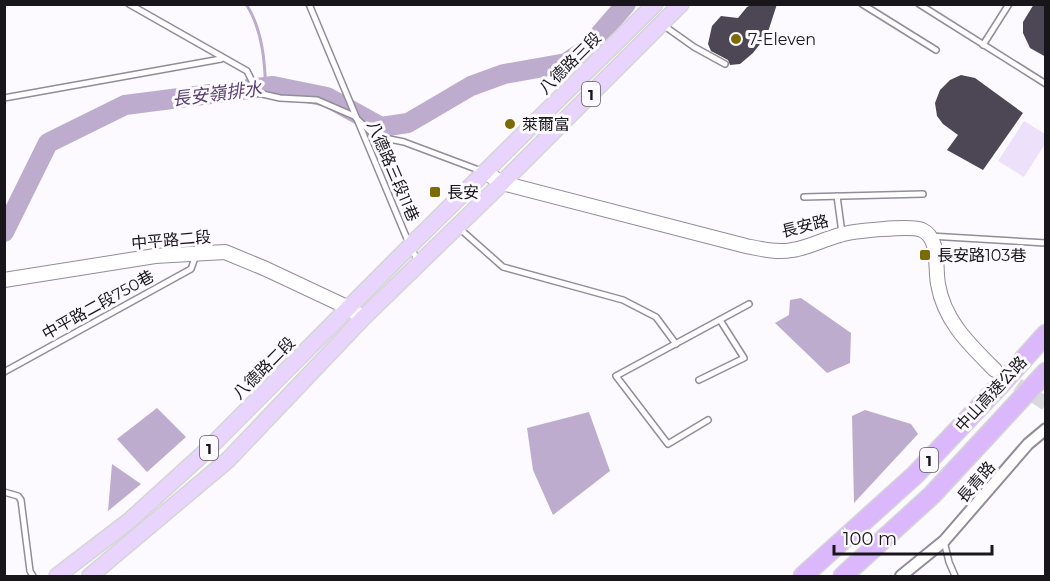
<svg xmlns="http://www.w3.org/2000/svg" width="1050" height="581" viewBox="0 0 1050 581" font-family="Montserrat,'Noto Sans TC',sans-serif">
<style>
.green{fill:#ede0fa}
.water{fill:#bdaccd}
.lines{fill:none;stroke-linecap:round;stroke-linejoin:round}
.stream{stroke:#bdaccd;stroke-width:3}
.river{stroke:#bdaccd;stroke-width:20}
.building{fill:#4d4654}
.secondary-tunnel{stroke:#dad8dc;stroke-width:14;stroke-dasharray:14 7;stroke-linecap:butt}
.lane-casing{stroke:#938b9a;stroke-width:8}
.street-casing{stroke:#938b9a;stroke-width:14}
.secondary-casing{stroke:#938b9a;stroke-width:16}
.primary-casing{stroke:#d5d5d6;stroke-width:18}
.highway-casing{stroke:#d5d5d6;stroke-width:21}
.lane{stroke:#fff;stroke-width:5}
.street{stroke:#fff;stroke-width:10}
.secondary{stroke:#fff;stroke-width:14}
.primary{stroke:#e9d4fd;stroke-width:15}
.highway{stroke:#dbb7fb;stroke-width:18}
.poi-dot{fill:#7c6b04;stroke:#fcfafe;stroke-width:2}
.labels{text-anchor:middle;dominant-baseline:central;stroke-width:6;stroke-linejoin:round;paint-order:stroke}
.shield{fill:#fcfafe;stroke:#5c5a5f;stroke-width:1.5}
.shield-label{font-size:15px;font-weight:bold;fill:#18161b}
.poi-label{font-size:16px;fill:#18161b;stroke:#fcfafe;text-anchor:start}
.street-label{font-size:16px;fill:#18161b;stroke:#fcfafe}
.water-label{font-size:18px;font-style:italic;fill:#5c4372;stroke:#fcfafe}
</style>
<rect width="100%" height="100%" fill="#fcfafe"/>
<path class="green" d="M1024 121 1045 134V144L1024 177 998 161Z"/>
<g class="water">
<path d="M801 298 851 333 850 363 827 373 775 323 789 315 790 300Z"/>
<path d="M157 408 186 437 147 472 117 439Z"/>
<path d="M865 410 911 424 918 434 854 503 852 416Z"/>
<path d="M589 412 610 471 553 515 533 470 527 428Z"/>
<path d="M112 464 141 484 108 511Z"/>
</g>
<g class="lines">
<path class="stream" d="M246 4C263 30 265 63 266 94"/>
<path class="river" d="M4 232 48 143 125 105 273 86 327 97 381 127 408 123 471 86 504 74 566 63 588 48 626 4"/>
</g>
<g class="building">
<path d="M753 4H777L767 35 753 53 740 64 730 65 728 60 711 51 708 44 712 26 721 16 738 18 747 7Z"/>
<path d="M1034 4H1046V57L1030 48 1023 33V22Z"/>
<path d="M961 75 975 78 1023 113 983 170 947 150 958 135 943 124 937 116 935 103 940 90 950 80Z"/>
</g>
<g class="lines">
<path class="secondary-tunnel" d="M1000 373 1046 404"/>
<g class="lane-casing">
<g id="lane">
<path d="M129 4 247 71 258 93 280 98 317 100 354 116 375 136 404 142 484 172"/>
<path d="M309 4 410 246 418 261"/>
<path d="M862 4 936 50"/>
<path d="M919 4 1046 84"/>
<path d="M663 25 694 47 725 64"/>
<path d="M983 45 1009 4"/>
<path d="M4 98 221 59"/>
<path d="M837 196 842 233"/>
<path d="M804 197 923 194"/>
<path d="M459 228 503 267 623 300 656 317 676 344"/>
<path d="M930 236 1046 243"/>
<path d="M4 372 191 269 196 255"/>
<path d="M699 380 744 358 720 320"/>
<path d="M708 420 668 444 616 376 749 304"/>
<path d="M4 492 18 496 21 500 30 571 33 576"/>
<path d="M944 541 949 562 955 576"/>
</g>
</g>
<g class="street-casing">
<path id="street" d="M901 576 944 541 1028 444 1046 429"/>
</g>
<g class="secondary-casing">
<g id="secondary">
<path d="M485 172 502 183 746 246C761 249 777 253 792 250 808 248 824 239 840 235 852 231 912 225 922 230 940 238 935 268 938 284 944 321 970 345 995 370"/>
<path d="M4 280 155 256 225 252 266 269 349 308 363 318"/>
</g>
</g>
<g class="primary-casing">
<g id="primary">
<path d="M57 576 129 521 205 452 410 246 655 4"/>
<path d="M90 576 228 460 363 318 502 183 681 4"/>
</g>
</g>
<g class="highway-casing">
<g id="highway">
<path d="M803 576 915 475 1003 382 1046 334"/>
<path d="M843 576 932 495 1046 372"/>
</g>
</g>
<use href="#lane" class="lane"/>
<use href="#street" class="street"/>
<use href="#secondary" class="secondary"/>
<use href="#primary" class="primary"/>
<use href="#highway" class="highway"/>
</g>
<g class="poi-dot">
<circle cx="736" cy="39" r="6"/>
<circle cx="510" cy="124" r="6"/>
<rect x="429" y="186" width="12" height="12" rx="3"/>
<rect x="919" y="249" width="12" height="12" rx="3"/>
</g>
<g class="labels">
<g class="shield">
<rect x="582" y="82" width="18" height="24" rx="4.5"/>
<rect x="200" y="436" width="18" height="24" rx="4.5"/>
<rect x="920" y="448" width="18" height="24" rx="4.5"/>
</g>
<g class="shield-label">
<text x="591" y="94">1</text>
<text x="209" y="448">1</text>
<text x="929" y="460">1</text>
</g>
<g class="poi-label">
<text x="748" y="39">7-Eleven</text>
<text x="522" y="124">萊爾富</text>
<text x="447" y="192">長安</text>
<text x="937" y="255">長安路103巷</text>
</g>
<g class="street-label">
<text transform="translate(570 63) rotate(-45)">八德路三段</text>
<text transform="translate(393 171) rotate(67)">八德路三段11巷</text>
<text transform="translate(805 226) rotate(-14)">長安路</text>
<text transform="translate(171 240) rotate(-5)">中平路二段</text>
<text transform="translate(98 305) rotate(-29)">中平路二段750巷</text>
<text transform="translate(264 368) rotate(-45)">八德路二段</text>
<text transform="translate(991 394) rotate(-47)">中山高速公路</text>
<text transform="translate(976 482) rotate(-49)">長青路</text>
</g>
<g class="water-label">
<text transform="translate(217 94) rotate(-7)">長安嶺排水</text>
</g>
</g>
<rect width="1050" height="581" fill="none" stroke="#18161b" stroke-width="12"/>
<path d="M834 545v9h158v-9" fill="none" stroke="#18161b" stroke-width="3"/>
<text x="843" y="545" font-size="18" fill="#18161b" stroke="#fcfafe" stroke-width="4.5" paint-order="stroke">100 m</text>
</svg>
